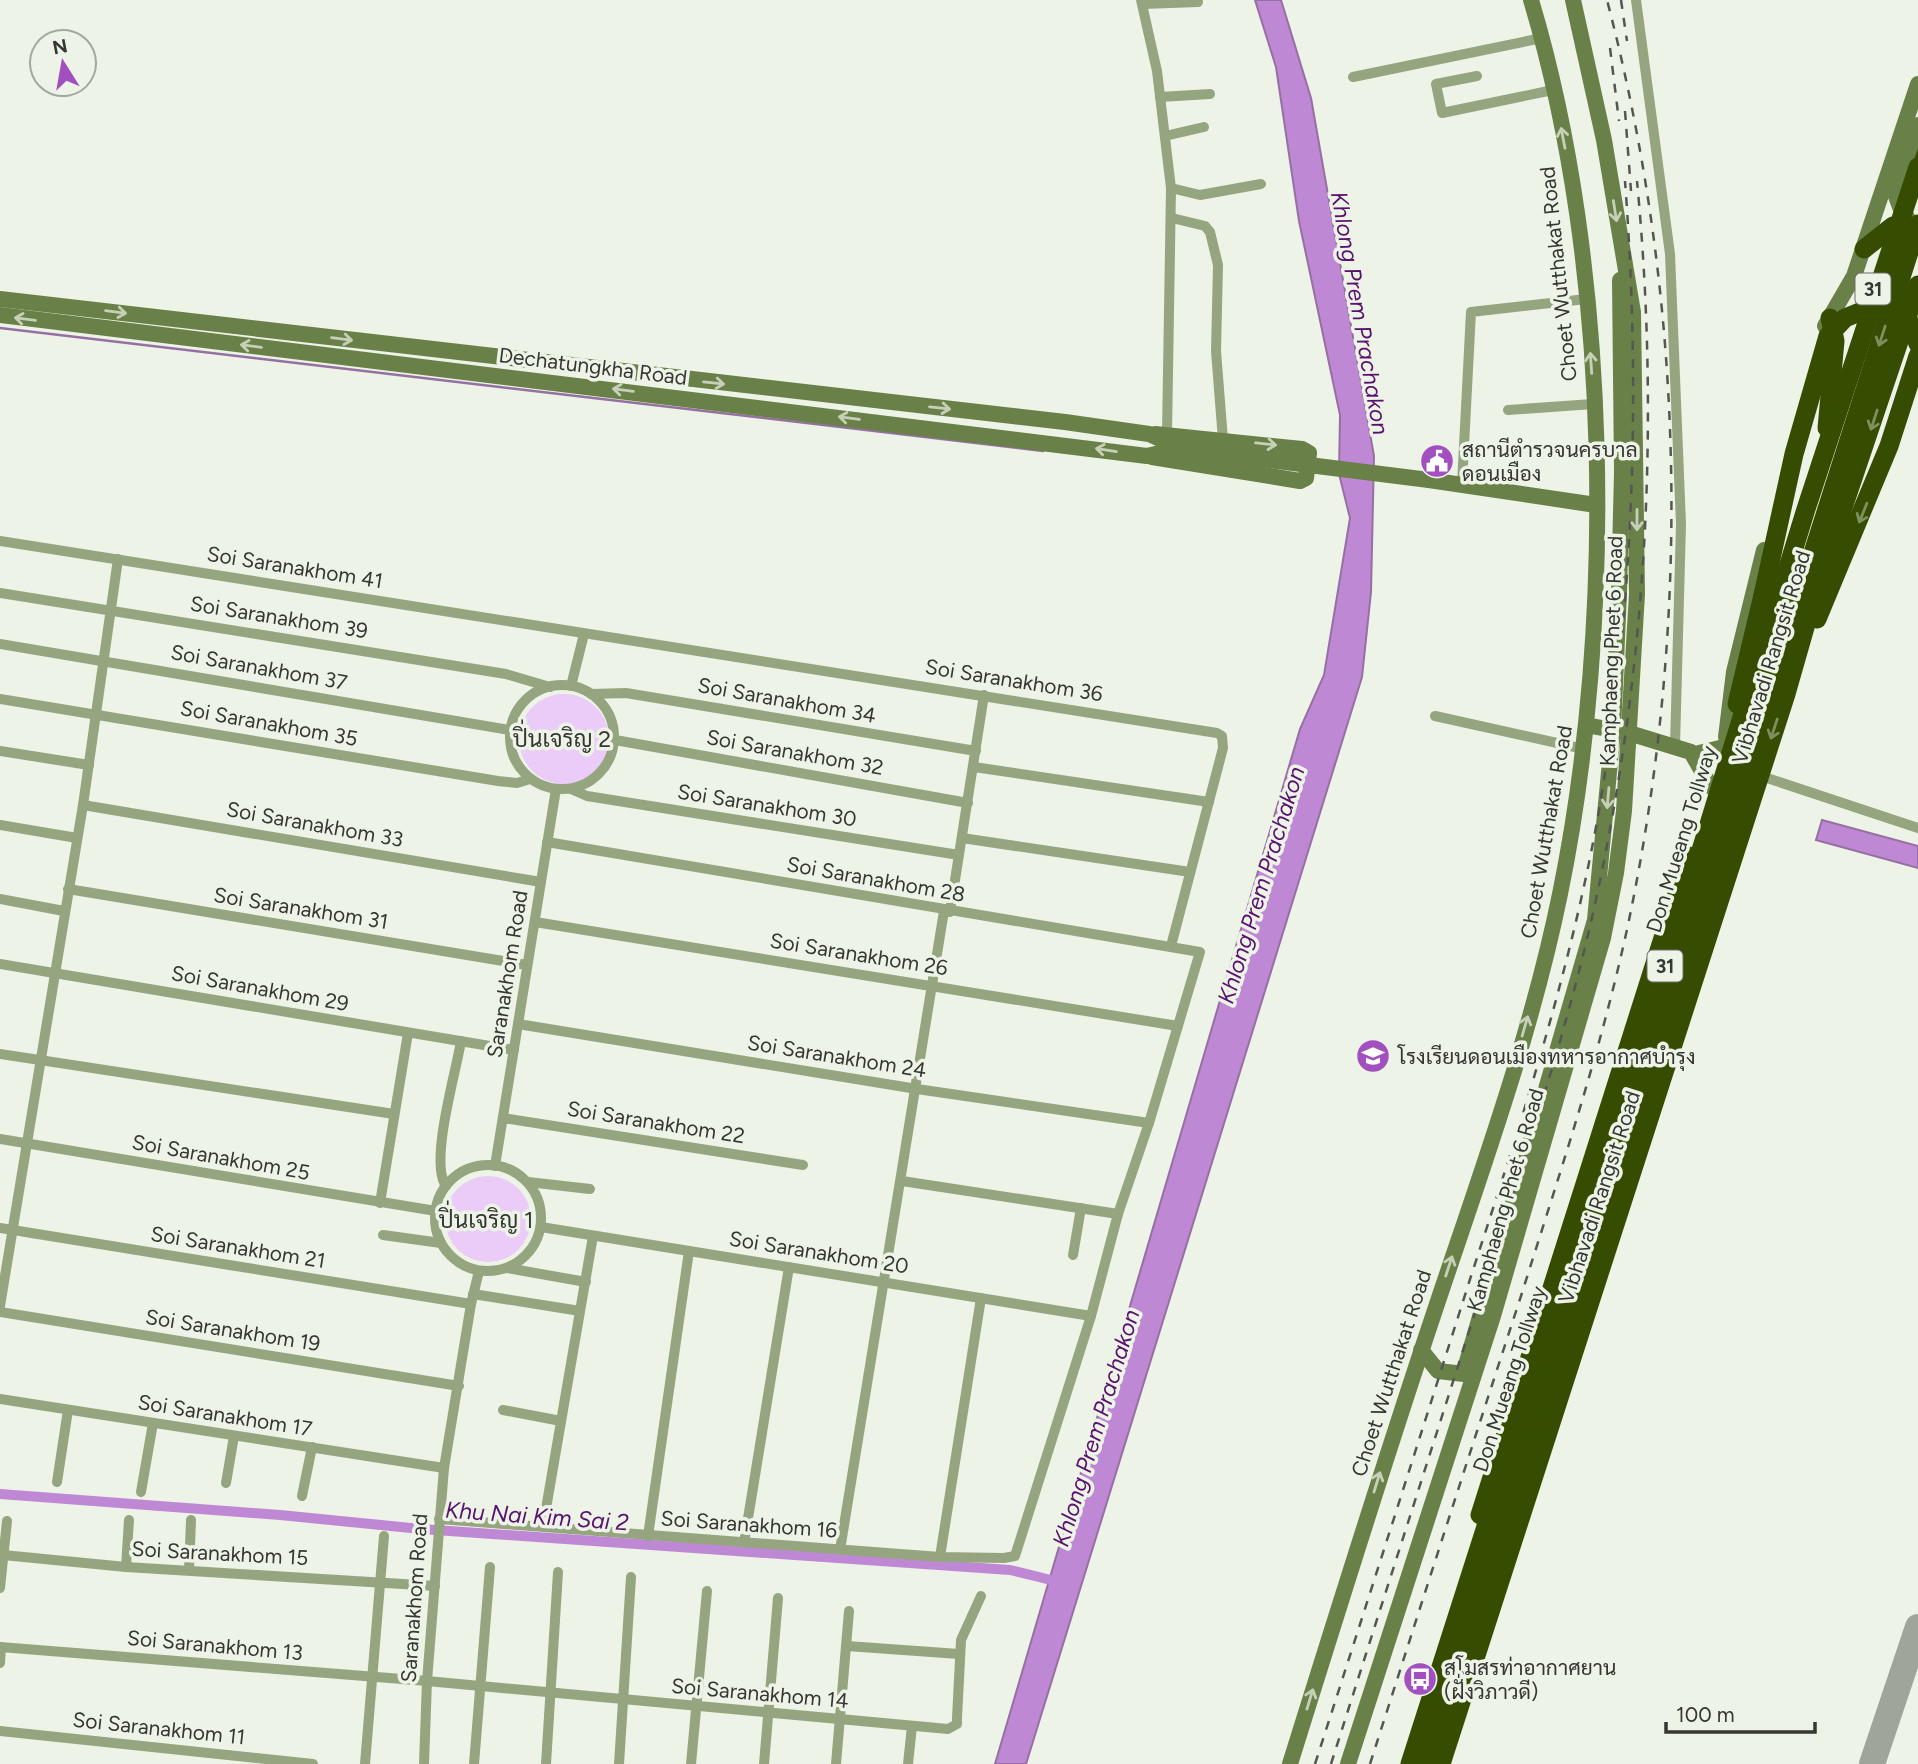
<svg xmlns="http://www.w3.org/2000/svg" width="1918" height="1764" viewBox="0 0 1918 1764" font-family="Figtree,Sarabun,sans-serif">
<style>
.green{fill:#ebccf8}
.water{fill:#bf88d4;stroke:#9670a3;stroke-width:2}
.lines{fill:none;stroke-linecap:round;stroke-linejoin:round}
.stream{stroke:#9670a3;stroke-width:2.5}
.canal{stroke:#bf88d4;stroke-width:10}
.taxiway{stroke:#a0a59c;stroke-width:26}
.street{stroke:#95a580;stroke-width:10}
.secondary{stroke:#6a8049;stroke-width:16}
.highway{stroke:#364d01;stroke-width:19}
.rail{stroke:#545751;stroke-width:2.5;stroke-dasharray:9 9;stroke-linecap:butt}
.secondary-bridge{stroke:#6a8049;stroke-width:16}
.highway-bridge{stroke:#364d01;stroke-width:19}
.oneway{stroke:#c6d0b7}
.oneway2{stroke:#7f8f5d}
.labels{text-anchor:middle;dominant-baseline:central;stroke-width:7;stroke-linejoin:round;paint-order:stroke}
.shield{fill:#edf3e6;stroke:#6c6f68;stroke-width:2}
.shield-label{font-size:19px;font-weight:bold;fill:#353732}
.street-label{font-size:21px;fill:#353732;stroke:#edf3e6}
.poi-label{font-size:21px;fill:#353732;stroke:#edf3e6;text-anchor:start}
.water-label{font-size:23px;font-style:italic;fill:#59126f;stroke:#edf3e6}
.neighbourhood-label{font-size:23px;fill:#353732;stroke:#edf3e6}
</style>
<rect width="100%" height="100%" fill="#edf3e6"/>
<g class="green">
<circle cx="564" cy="739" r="45"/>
<circle cx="488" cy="1219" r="43"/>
</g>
<g class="water">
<path d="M1255 0H1281L1311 98 1374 456 1371 592 1362 677 1026 1764H995L1300 729 1324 675 1350 518 1339 474 1340 415 1299 221 1276 67Z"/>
<path d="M1822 820 1918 846V868L1816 840Z"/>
</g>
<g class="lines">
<path class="stream" d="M0 328 1043 451"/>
<path class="canal" d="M0 1494 280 1515 421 1529 1010 1570 1063 1583"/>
<path class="taxiway" d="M1872 1764 1918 1627"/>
<g class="street">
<path d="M1141 0 1157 71 1171 188 1167 434"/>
<path d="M1636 0 1670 254 1681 524 1675 746"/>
<path d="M1143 4 1198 2"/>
<path d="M1477 76 1436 84 1442 113 1553 90"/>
<path d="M1353 77 1542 38"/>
<path d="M1160 97 1210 94"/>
<path d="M1165 136 1204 127"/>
<path d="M1171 188 1200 195 1261 184"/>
<path d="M1172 218 1205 226 1210 232 1218 265 1216 351 1223 440"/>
<path d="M1508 410 1593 404"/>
<path d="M1462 484 1471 312 1586 299"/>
<path d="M0 541 1217 733 1222 736 1223 748 1171 946"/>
<path d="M0 593 506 674 550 687"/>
<path d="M0 644 510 730"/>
<circle cx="562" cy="737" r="52"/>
<path d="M571 686 584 634"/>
<path d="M591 694 626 693 976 751"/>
<path d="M0 699 498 781 517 783 530 779"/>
<path d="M1435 716 1584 749"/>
<path d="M615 740 968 803"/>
<path d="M0 751 89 765"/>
<path d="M974 767 1209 802"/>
<path d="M1758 775 1918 828"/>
<path d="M571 789 587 796 959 855"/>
<path d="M83 805 541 882"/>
<path d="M0 825 77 838"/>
<path d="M962 838 1190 872"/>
<path d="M68 889 527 965"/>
<path d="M0 899 64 911"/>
<path d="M950 912 984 695"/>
<path d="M535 922 1178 1026"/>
<path d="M0 964 514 1050"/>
<path d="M518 1024 917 1089 1149 1123"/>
<path d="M0 1054 394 1114"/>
<path d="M503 1118 803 1165"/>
<path d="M0 1139 436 1211"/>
<circle cx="488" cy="1218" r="53"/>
<path d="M495 1166 556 789"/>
<path d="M902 1181 1118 1214"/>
<path d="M528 1182 590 1189"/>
<path d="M446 1186C429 1162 456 1073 461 1041"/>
<path d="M380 1203 408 1033"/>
<path d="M541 1227 1091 1316"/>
<path d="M0 1228 471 1304"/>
<path d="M383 1235 441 1243"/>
<path d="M1073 1255 1081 1208"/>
<path d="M507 1268 586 1282"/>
<path d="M473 1294 580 1311"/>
<path d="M0 1306 83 805 118 559"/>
<path d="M0 1312 459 1386"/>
<path d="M0 1399 444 1468"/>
<path d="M503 1410 561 1421"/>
<path d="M57 1482 68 1410"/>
<path d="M226 1483 234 1436"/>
<path d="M141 1492 153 1423"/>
<path d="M302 1496 312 1447"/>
<path d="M439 1519 940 1557 1004 1558 1015 1556 1091 1316 1118 1214 1149 1123 1200 952 547 842"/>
<path d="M543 1526 593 1236"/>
<path d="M648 1536 689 1251"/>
<path d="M744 1543 789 1267"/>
<path d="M840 1550 944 911"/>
<path d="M3 1555 126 1567 435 1586"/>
<path d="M940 1557 981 1298"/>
<path d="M126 1567 129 1520"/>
<path d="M189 1570 191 1520"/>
<path d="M0 1588 7 1521"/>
<path d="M847 1646 959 1654"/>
<path d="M0 1647 427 1681 948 1729 957 1724V1718L961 1640 981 1596"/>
<path d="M0 1663 1 1647"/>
<path d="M0 1731 313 1764"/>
<path d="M365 1764 384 1536"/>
<path d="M424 1764 427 1681 444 1468 471 1304 479 1271"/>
<path d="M474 1764 490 1567"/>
<path d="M546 1764 558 1572"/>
<path d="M619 1764 631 1577"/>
<path d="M691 1764 707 1591"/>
<path d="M764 1764 778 1598"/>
<path d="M836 1764 849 1611"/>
<path d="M908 1764 912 1726"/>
</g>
<g class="secondary">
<path d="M0 299 1065 422 1149 434 1180 448 1205 452"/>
<path d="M0 315 1147 456 1180 448"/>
<path d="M1825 326 1854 276 1918 84"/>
<path d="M1152 457 1300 481 1306 478 1309 453 1302 449 1155 434"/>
<path d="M1429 480 1596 505"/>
<path d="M1586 725 1629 733 1691 752 1711 787"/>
<path d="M1726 737 1734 672 1764 550"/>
<path d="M1695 754 1724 747"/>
<path d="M1421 1350 1438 1371 1464 1374"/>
<path d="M1466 1365 1595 920 1613 730 1619 593 1622 473 1620 280"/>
<path d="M1290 1764C1337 1613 1384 1462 1434 1313 1480 1175 1531 1036 1560 894 1616 621 1611 267 1531 0"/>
<path d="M1348 1764 1493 1316 1603 938 1616 873 1624 811 1637 594 1633 312 1604 140 1573 0"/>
</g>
<g class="highway">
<path d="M1908 182 1918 149"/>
<path d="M1864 249 1893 226"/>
<path d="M1827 428 1835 341 1830 318"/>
<path d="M1817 619 1889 446 1918 356"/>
<path d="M1737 704 1763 595"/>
<path d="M1480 1515 1689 856"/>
<path d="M1441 1764 1786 694 1818 582 1918 285"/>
</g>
<g class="rail">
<path d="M1621 0 1627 41"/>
<path d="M1610 48 1619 121"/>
<path d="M1625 111 1631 191"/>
<path d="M1315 1764C1368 1600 1420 1437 1472 1273 1521 1123 1570 972 1598 816 1634 607 1641 393 1625 181"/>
<path d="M1331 1764C1382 1603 1434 1442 1485 1281 1525 1156 1567 1032 1595 904 1647 666 1660 423 1637 181"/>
<path d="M1370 1764C1420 1608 1470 1452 1521 1296 1560 1172 1602 1048 1629 920 1692 617 1685 299 1607 0"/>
</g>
<g class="secondary-bridge">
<path d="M1907 217 1903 215 1894 191 1918 125"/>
<path d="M1205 452 1429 480"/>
</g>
<g class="highway-bridge">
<path d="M1763 595 1794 454 1828 336 1845 318 1872 307 1896 311 1912 325 1918 344"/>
<path d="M1410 1764 1666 964 1806 509 1918 167"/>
<path d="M1426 1764 1918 224"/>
</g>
</g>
<defs><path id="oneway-shaft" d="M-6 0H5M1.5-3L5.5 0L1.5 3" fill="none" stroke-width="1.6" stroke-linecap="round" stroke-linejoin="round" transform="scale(1.75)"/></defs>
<g class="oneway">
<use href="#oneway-shaft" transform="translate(1563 138) rotate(-101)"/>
<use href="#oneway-shaft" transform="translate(1615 211) rotate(81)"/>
<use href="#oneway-shaft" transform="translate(116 312) rotate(7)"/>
<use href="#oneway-shaft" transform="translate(25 319) rotate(-173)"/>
<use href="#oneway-shaft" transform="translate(342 339) rotate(7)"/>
<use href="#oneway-shaft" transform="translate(251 346) rotate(-173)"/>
<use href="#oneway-shaft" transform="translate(1591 363) rotate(-94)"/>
<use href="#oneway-shaft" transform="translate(714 383) rotate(6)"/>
<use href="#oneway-shaft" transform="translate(623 390) rotate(-173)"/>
<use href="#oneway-shaft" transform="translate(940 408) rotate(6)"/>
<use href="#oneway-shaft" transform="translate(849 418) rotate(-173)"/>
<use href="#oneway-shaft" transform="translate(1266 444) rotate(6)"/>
<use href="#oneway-shaft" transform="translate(1106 450) rotate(-171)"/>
<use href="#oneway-shaft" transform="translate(1637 520) rotate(90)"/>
<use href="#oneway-shaft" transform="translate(1608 798) rotate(95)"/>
<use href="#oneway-shaft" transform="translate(1525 1026) rotate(-74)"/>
<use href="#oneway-shaft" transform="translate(1449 1266) rotate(-72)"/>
<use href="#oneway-shaft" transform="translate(1377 1482) rotate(-73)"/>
<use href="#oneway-shaft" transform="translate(1310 1699) rotate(-73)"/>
</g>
<g class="oneway2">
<use href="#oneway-shaft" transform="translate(1882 336) rotate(108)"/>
<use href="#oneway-shaft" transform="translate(1874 420) rotate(108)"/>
<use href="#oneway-shaft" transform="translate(1863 513) rotate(112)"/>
<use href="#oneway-shaft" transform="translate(1774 729) rotate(108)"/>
</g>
<defs>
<g id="civic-disc" transform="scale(1.75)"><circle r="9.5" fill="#a24fbf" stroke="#edf3e6"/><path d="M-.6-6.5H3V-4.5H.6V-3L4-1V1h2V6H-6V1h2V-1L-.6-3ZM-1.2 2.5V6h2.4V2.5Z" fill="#fff"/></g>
<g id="school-disc" transform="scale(1.75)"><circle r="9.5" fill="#a24fbf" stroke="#edf3e6"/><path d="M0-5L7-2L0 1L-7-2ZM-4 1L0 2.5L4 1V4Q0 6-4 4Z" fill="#fff"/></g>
<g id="bus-disc" transform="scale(1.75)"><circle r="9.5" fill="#a24fbf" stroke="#edf3e6"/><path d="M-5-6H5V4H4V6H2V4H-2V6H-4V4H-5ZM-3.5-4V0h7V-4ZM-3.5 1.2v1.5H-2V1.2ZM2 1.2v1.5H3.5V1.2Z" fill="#fff"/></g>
</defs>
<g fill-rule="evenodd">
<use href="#civic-disc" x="1437" y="461"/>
<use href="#school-disc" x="1373" y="1056"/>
<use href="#bus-disc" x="1420" y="1679"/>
</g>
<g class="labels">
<g class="shield">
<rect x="1855.5" y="273.5" width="35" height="31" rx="5"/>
<rect x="1647.5" y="950.5" width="35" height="31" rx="5"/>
</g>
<g class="shield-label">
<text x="1873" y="289">31</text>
<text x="1665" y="966">31</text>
</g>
<g class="street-label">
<text transform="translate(1558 274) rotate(-96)">Choet Wutthakat Road</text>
<text transform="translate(593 366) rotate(7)">Dechatungkha Road</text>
<text transform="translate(295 567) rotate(9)">Soi Saranakhom 41</text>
<text transform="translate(279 617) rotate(9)">Soi Saranakhom 39</text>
<text transform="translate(1611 651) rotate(-88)">Kamphaeng Phet 6 Road</text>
<text transform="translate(1771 657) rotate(-73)">Vibhavadi Rangsit Road</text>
<text transform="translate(259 667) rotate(10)">Soi Saranakhom 37</text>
<text transform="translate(1014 680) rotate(9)">Soi Saranakhom 36</text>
<text transform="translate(787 700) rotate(10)">Soi Saranakhom 34</text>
<text transform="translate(269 723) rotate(10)">Soi Saranakhom 35</text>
<text transform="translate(795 752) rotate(10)">Soi Saranakhom 32</text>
<text transform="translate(767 805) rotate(9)">Soi Saranakhom 30</text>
<text transform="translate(315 824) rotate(10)">Soi Saranakhom 33</text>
<text transform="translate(1546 832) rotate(-80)">Choet Wutthakat Road</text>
<text transform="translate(1681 839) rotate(-73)">Don Mueang Tollway</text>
<text transform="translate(876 879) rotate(10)">Soi Saranakhom 28</text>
<text transform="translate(301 908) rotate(9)">Soi Saranakhom 31</text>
<text transform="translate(859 954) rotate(9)">Soi Saranakhom 26</text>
<text transform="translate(507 974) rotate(-81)">Saranakhom Road</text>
<text transform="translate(260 988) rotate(10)">Soi Saranakhom 29</text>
<text transform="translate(837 1056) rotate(9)">Soi Saranakhom 24</text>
<text transform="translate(656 1122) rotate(9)">Soi Saranakhom 22</text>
<text transform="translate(221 1157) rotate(10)">Soi Saranakhom 25</text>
<text transform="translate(1599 1197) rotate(-72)">Vibhavadi Rangsit Road</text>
<text transform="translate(1505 1200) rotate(-74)">Kamphaeng Phet 6 Road</text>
<text transform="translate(238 1247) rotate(9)">Soi Saranakhom 21</text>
<text transform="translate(819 1252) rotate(9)">Soi Saranakhom 20</text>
<text transform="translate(233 1330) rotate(9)">Soi Saranakhom 19</text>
<text transform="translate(1391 1373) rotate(-72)">Choet Wutthakat Road</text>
<text transform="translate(1509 1379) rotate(-72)">Don Mueang Tollway</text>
<text transform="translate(225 1415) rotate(9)">Soi Saranakhom 17</text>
<text transform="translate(749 1524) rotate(4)">Soi Saranakhom 16</text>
<text transform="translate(220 1553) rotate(3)">Soi Saranakhom 15</text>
<text transform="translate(414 1598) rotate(-86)">Saranakhom Road</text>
<text transform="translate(215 1645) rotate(5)">Soi Saranakhom 13</text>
<text transform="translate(760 1693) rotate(5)">Soi Saranakhom 14</text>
<text transform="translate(159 1728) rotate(6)">Soi Saranakhom 11</text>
</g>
<g class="poi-label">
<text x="1462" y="449">สถานีตำรวจนครบาล<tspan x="1462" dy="24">ดอนเมือง</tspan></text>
<text x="1398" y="1056">โรงเรียนดอนเมืองทหารอากาศบำรุง</text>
<text x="1444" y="1667">สโมสรท่าอากาศยาน<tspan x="1444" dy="24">(ฝั่งวิภาวดี)</tspan></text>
</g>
<g class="water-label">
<text transform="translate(1360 313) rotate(80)">Khlong Prem Prachakon</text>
<text transform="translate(1261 885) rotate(-73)">Khlong Prem Prachakon</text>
<text transform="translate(1096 1428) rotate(-73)">Khlong Prem Prachakon</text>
<text transform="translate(537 1516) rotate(4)">Khu Nai Kim Sai 2</text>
</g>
<g class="neighbourhood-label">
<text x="562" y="739">ปิ่นเจริญ 2</text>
<text x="486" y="1220">ปิ่นเจริญ 1</text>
</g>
</g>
<g transform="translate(63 63) rotate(349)"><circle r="33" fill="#edf3e6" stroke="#a3a89e" stroke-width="2"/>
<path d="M0-5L12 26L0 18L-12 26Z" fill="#a24fbf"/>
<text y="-10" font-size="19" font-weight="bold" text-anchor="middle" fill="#353732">N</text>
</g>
<path d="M1666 1722v10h149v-10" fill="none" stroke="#353732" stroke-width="3.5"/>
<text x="1676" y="1722" font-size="21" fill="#353732" stroke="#edf3e6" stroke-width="5" paint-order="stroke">100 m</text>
</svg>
